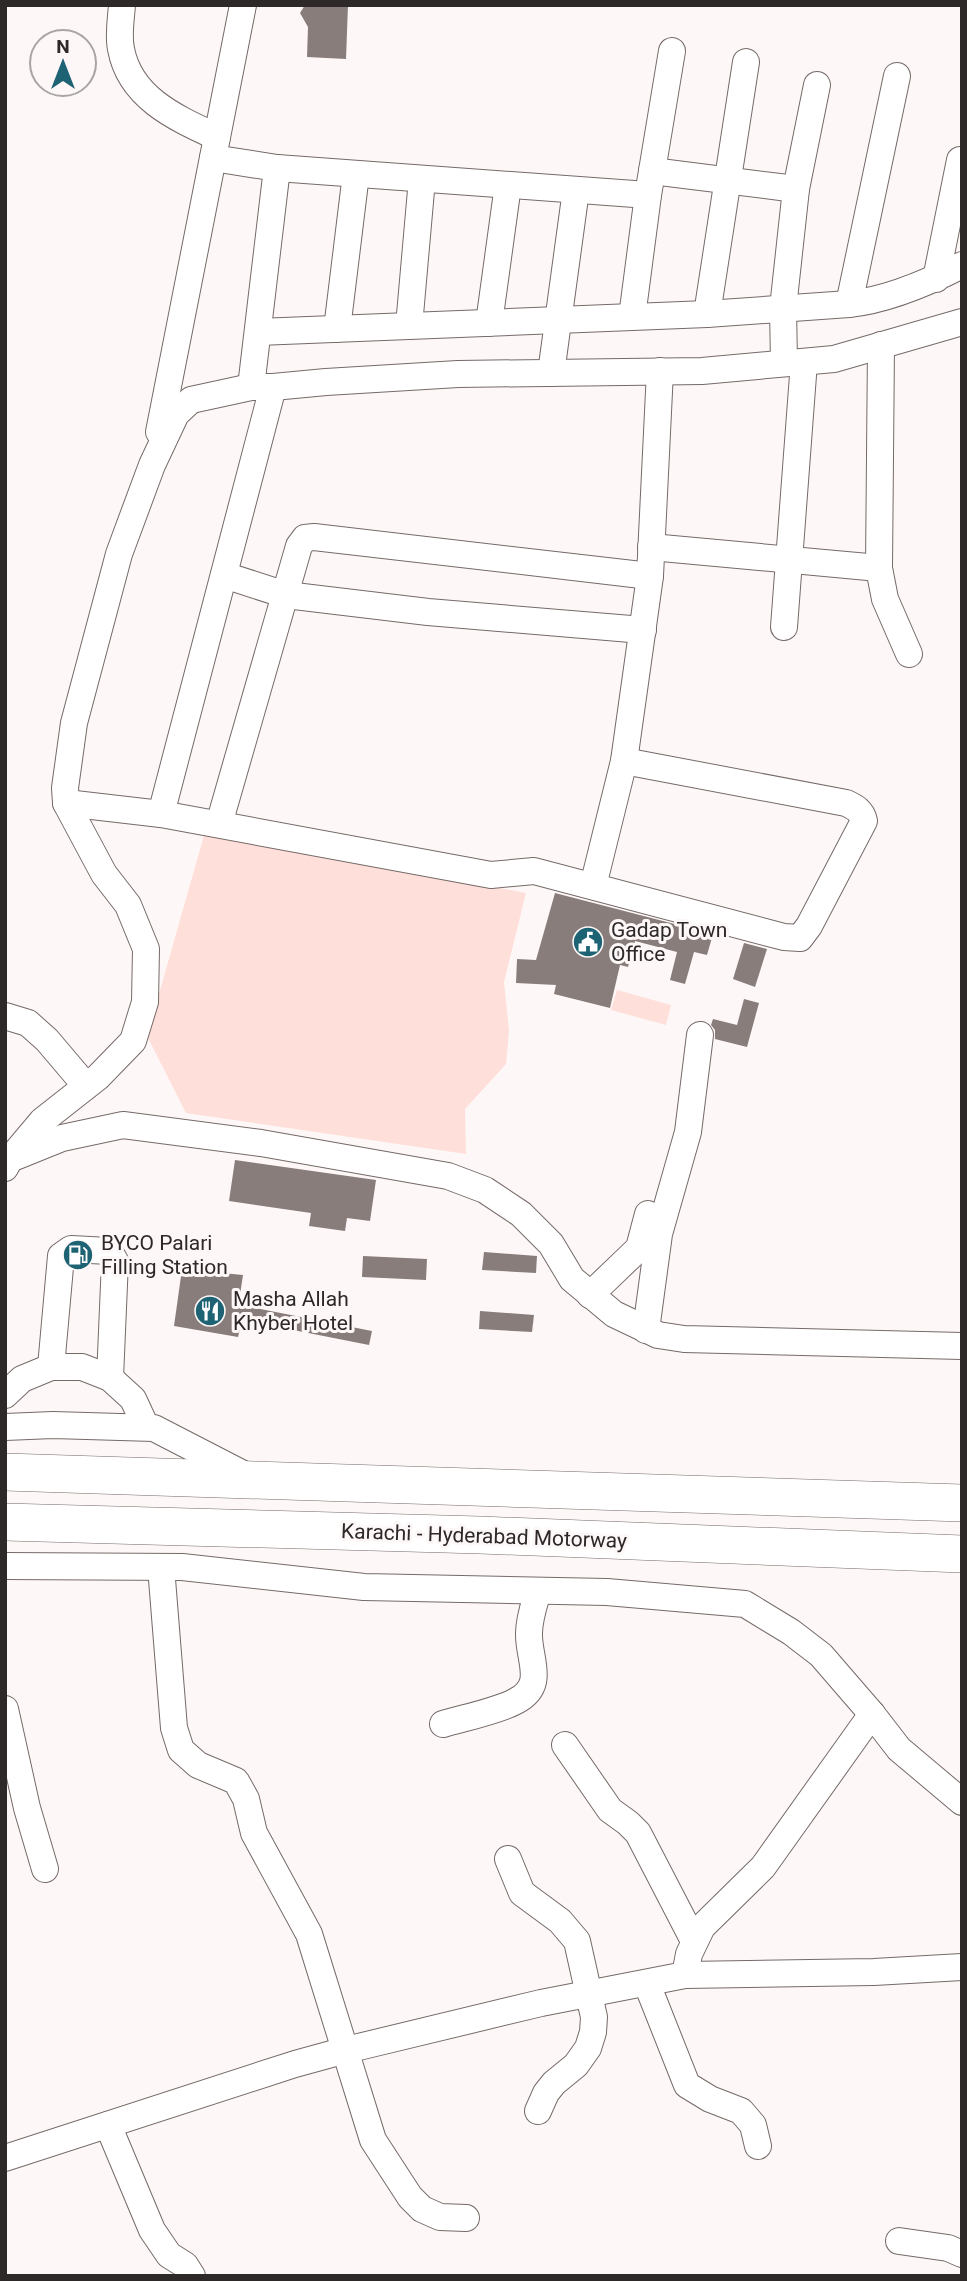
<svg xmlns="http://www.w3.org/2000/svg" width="967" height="2281" viewBox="0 0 967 2281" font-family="Roboto,sans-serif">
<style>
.green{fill:#ffdfd9}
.building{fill:#897d7b}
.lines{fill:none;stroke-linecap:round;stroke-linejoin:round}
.minor-casing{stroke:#756a68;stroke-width:28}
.highway-casing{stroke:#756a68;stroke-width:38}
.minor{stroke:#fff;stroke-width:26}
.highway{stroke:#fff;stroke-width:37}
.labels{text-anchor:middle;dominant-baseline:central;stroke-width:6;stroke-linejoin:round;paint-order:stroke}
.poi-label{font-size:21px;fill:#2e2929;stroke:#fdf8f7;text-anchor:start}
.street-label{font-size:21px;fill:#2e2929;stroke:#fdf8f7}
</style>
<rect width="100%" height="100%" fill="#fdf8f7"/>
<g class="green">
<path d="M205 832 526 893 504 982 509 1030 506 1064 465 1109 466 1154 186 1113 147 1036Z"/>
<path d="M617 990 671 1005 666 1025 611 1010Z"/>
</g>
<g class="building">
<path d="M305 5H348L346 59 307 57 308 27 300 13Z"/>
<path d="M555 893 713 934 707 955 694 952 685 984 670 980 677 952 635 941 628 967 620 965 610 1008 554 994 556 985 516 983 517 959 536 960Z"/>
<path d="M744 943 767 949 755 987 733 979Z"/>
<path d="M744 999 759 1003 747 1047 715 1039V1030L711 1025 713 1019 737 1025Z"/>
<path d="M235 1160 376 1180 370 1221 347 1218 345 1231 309 1226 311 1213 229 1201Z"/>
<path d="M484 1252 537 1256 536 1273 482 1270Z"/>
<path d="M363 1256 427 1259 426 1280 362 1277Z"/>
<path d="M182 1269 243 1275 240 1295 247 1297 245 1306 372 1331 369 1345 242 1320 238 1337 174 1326Z"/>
<path d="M480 1311 534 1315 532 1332 479 1329Z"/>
</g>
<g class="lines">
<g class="minor-casing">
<g id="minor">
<path d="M122 5C121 19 118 35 121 49 130 98 176 118 217 137"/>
<path d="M213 158 277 168 648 195"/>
<path d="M652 171 796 189"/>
<path d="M936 279 960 160"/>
<path d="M849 304 897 76"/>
<path d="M707 314 746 62"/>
<path d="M632 317 648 195 672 51"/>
<path d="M489 323 508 185"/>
<path d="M409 326 422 179"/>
<path d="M337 329 356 174"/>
<path d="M258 332 707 314 849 304C888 300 927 283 962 265"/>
<path d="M881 345 879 568 885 599 909 654"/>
<path d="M784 363 783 308 796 189 817 85"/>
<path d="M551 373 576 190"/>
<path d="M251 387 277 168"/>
<path d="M159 432 243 5"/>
<path d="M651 547 879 568"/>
<path d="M224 575 286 595 428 612 643 630"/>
<path d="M784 627 804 362"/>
<path d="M66 803 161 814 491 875 534 871 784 937 800 938 809 926 864 821C862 811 855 807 846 803L624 761"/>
<path d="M161 814 273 387"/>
<path d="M219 824 299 546 305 538 314 537 650 576"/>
<path d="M593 886 624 761 650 576 660 371"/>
<path d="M5 1016 28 1023 47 1040 86 1086"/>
<path d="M15 1157 62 1138 123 1125 261 1143 448 1176 485 1190 521 1214 551 1244 572 1279 614 1314 658 1335 684 1339 962 1346"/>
<path d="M5 1168 10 1159 42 1121 98 1077 133 1041 145 1002 146 949 128 905 104 874 66 803 65 788 74 723 119 554 152 465 176 414 191 400 251 387H273L326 382 458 374 702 371 834 359 962 322"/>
<path d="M590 1295 639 1248 648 1214"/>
<path d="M646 1330 659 1234 688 1132 700 1035"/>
<path d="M51 1367 61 1256 71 1249 109 1251 115 1261 110 1378"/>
<path d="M5 1395 22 1379 51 1367H82L110 1378 133 1399 146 1427"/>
<path d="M5 1427 53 1425 154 1428 247 1476"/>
<path d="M5 1566 182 1567 364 1587 607 1592 745 1604 791 1632 821 1655 872 1714 899 1749 962 1802"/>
<path d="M161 1567 174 1728 181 1750 198 1765 236 1781 246 1799 254 1833 309 1934 373 2140 410 2197 422 2209 440 2217 466 2218"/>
<path d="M5 1709 27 1808 45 1869"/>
<path d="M443 1724C463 1718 498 1711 516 1701 547 1685 528 1659 529 1633 529 1619 534 1605 538 1591"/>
<path d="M565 1745 610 1810 628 1823 638 1833 694 1941"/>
<path d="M508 1859 522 1893 560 1921 577 1941 594 2017 593 2032 588 2048 576 2065 554 2083 546 2093 538 2111"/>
<path d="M685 1975 874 1972 962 1967"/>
<path d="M647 1984 687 2085 710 2099 741 2111 753 2125 758 2146"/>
<path d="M108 2125 152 2230 169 2255 185 2265 192 2276"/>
<path d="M5 2158 295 2064 346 2050 541 2003 685 1975 689 1954 702 1927 763 1867 872 1714"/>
<path d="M899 2241 948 2248 962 2254"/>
</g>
</g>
<g class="highway-casing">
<g id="highway">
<path d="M5 1472 962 1503"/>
<path d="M5 1522 480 1535 962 1554"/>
</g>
</g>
<use href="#minor" class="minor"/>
<use href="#highway" class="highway"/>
</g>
<defs>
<g id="civic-disc" transform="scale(1.575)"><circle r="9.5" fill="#1e6374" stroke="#fdf8f7"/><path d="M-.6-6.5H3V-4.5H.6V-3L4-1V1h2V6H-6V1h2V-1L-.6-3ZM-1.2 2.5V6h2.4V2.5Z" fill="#fff"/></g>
<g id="fuel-disc" transform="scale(1.575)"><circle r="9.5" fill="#1e6374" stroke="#fdf8f7"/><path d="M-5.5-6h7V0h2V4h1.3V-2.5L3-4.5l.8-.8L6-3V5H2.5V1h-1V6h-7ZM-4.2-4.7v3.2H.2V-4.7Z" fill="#fff"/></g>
<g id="restaurant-disc" transform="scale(1.575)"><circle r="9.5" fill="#1e6374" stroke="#fdf8f7"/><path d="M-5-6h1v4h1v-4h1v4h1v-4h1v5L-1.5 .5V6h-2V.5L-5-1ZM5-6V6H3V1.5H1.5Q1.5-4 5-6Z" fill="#fff"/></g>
</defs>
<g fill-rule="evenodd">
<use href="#civic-disc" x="588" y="942"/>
<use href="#fuel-disc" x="78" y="1255"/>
<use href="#restaurant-disc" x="210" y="1311"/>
</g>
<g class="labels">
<g class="poi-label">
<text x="611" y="930">Gadap Town<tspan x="611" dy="24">Office</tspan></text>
<text x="101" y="1243">BYCO Palari<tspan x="101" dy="24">Filling Station</tspan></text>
<text x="233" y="1299">Masha Allah<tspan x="233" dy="24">Khyber Hotel</tspan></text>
</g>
<g class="street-label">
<text transform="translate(484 1536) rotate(2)">Karachi - Hyderabad Motorway</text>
</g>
</g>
<rect width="967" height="2281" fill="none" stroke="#2e2929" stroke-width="14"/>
<g transform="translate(63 63)"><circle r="33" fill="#fdf8f7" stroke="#aaa5a5" stroke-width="2"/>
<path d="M0-5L12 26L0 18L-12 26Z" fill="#1e6374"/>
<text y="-10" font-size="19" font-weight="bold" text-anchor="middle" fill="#2e2929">N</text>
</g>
</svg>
